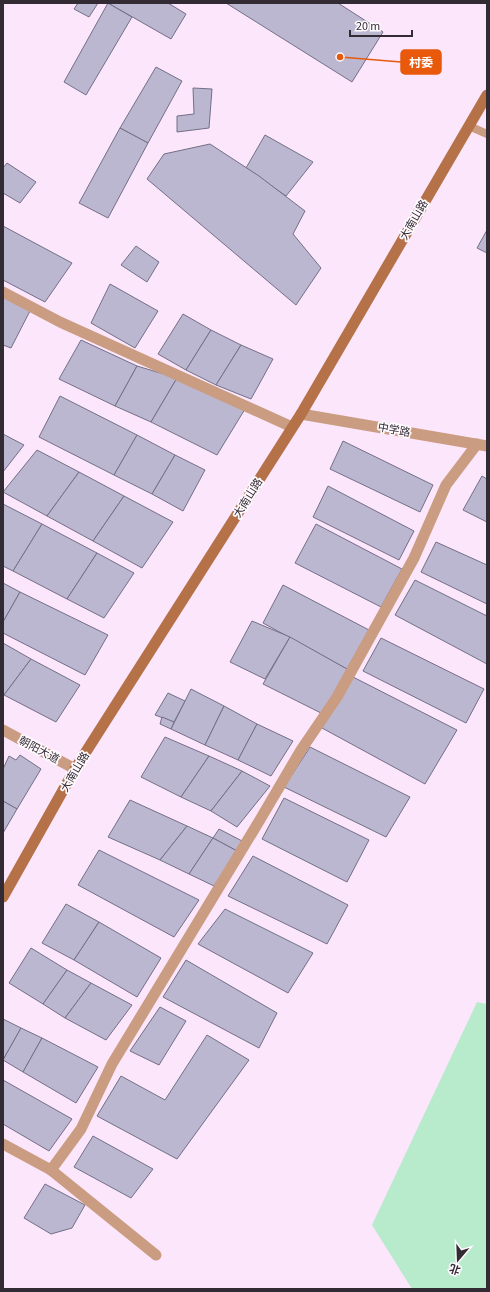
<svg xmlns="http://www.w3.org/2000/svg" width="490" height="1292" viewBox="0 0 490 1292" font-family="'Source Sans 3','Noto Sans SC',sans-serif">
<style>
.green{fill:#b8eacc}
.building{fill:#bbb7d1;stroke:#736f87}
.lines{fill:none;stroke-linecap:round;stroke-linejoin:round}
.service{stroke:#ca9c81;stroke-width:8}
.minor{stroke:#ca9c81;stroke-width:11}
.secondary{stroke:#b57249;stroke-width:11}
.labels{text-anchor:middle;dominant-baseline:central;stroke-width:3.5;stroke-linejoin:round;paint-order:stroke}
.street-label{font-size:11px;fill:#332b33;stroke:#fefafe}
.leader{fill:none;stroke:#e8590c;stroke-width:1.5}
.callout-dot{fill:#e8590c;stroke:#fefafe;stroke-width:1.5}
.callout{fill:#e8590c;stroke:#e8590c;stroke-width:1.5}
.callout-label{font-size:12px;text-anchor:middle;font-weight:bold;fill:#fff}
</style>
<rect width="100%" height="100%" fill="#fce6fb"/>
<path class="green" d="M477 1002 487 1004V1289H412L372 1225Z"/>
<g class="building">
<path d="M78 3H98L89 17 74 9Z"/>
<path d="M108 3 132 17 86 95 64 82Z"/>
<path d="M108 3H168L186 14 171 39Z"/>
<path d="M226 3H338L383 32 352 82Z"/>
<path d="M156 67 182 81 148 143 120 128Z"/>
<path d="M193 88 212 89 209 128 177 132V116L194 114Z"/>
<path d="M120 128 148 143 108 218 79 203Z"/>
<path d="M265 135 313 162 286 196 246 168Z"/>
<path d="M210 144 259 176 305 211 293 234 321 268 296 305 147 179 164 154Z"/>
<path d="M7 163 36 182 20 203 3 193V168Z"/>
<path d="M3 226 72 263 45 302 3 280Z"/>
<path d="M487 230V253L477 248Z"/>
<path d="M136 246 159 262 147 282 121 265Z"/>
<path d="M110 284 158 311 135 348 91 323Z"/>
<path d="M3 294 32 307 11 348 3 345Z"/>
<path d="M183 314 211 330 186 370 158 354Z"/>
<path d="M211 330 241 345 216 385 186 370Z"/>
<path d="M81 340 137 366 115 406 59 379Z"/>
<path d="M241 345 273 359 251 399 216 385Z"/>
<path d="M137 366 177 378 151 422 115 406Z"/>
<path d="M177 378 245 409 217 455 151 422Z"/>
<path d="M60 396 137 435 114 475 39 437Z"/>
<path d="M3 434 24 445 3 472Z"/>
<path d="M137 435 175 455 152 494 114 475Z"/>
<path d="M343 441 433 485 420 512 330 469Z"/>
<path d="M37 450 79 472 47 516 3 492Z"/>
<path d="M175 455 205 470 183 511 152 494Z"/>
<path d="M79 472 124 496 93 541 47 516Z"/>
<path d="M482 476 487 479V522L463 510Z"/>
<path d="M328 486 414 531 399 560 313 517Z"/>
<path d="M124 496 173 522 142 568 93 541Z"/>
<path d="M3 504 42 524 13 571 3 566Z"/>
<path d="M42 524 97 553 67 599 13 571Z"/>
<path d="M316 524 402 569 381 607 295 563Z"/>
<path d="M436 542 487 565V604L421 572Z"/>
<path d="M97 553 134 573 104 618 67 599Z"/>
<path d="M415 580 487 616V664L395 615Z"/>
<path d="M3 583 20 592 3 622Z"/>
<path d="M283 585 369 630 347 669 263 623Z"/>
<path d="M20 592 108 635 85 675 3 633V622Z"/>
<path d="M252 621 290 637 265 679 230 662Z"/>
<path d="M290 637 347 669 323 714 263 684Z"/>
<path d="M381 638 484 689 466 723 363 671Z"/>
<path d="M3 643 31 659 4 695 3 694Z"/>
<path d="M31 659 80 685 56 722 4 695Z"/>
<path d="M353 677 457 730 425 784 322 728Z"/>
<path d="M191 689 224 706 205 745 171 729Z"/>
<path d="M168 693 185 701 174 722 155 715Z"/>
<path d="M224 706 257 724 238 760 205 745Z"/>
<path d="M162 717 174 722 171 729 160 724Z"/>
<path d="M257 724 293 741 271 776 238 760Z"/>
<path d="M165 737 209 756 181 797 141 777Z"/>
<path d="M310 747 410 797 386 837 284 787Z"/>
<path d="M20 755 41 769 17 809 3 801V769L9 756 16 760Z"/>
<path d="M209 756 242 771 211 811 181 797Z"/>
<path d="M242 771 270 786 237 827 211 811Z"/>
<path d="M284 798 369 840 347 882 262 839Z"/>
<path d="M130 800 187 826 160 860 108 837Z"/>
<path d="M3 801 17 809 3 833Z"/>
<path d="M187 826 213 838 189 874 160 860Z"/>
<path d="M219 829 244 842 237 851 213 838Z"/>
<path d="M213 838 237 851 214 886 189 874Z"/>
<path d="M99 850 199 900 174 937 78 885Z"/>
<path d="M253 856 348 905 327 944 228 896Z"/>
<path d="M66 904 99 922 74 960 42 943Z"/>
<path d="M225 909 313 953 288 993 198 944Z"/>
<path d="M99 922 161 958 137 997 74 960Z"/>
<path d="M31 948 67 970 43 1004 9 983Z"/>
<path d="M186 960 277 1013 259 1048 163 997Z"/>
<path d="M67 970 91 983 65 1018 43 1004Z"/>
<path d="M91 983 132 1005 106 1040 65 1018Z"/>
<path d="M160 1007 186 1021 159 1065 130 1051Z"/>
<path d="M3 1019 21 1028 3 1060Z"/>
<path d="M21 1028 42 1038 23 1072 3 1060Z"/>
<path d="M207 1035 249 1060 177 1159 97 1116 121 1076 165 1100Z"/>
<path d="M42 1038 98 1067 76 1103 23 1072Z"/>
<path d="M3 1080 72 1119 49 1151 3 1124Z"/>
<path d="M93 1136 153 1169 131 1198 74 1167Z"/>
<path d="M45 1184 85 1205 72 1228 51 1234 24 1218Z"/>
</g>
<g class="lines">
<path class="service" d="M469 126 487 134"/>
<g class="minor">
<path d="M3 292 60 322 292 427"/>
<path d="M301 414 487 446"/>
<path d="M3 730 75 769"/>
<path d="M3 1144 51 1170 156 1255"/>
<path d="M51 1170 81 1129 112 1064 261 818 301 750 337 697 414 558 446 485 477 444"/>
</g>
<path class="secondary" d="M3 897 75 769 301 414 487 95"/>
</g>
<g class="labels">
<g class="street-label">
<text transform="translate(414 220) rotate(-60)">大南山路</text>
<text transform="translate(394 430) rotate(10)">中学路</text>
<text transform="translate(248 498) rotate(-58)">大南山路</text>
<text transform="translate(39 750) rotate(28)">朝阳大道</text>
<text transform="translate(75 772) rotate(-59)">大南山路</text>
</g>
</g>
<path class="leader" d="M340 57L401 62"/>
<circle class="callout-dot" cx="340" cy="57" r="4"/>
<rect class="callout" x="401" y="50" width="40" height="24" rx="4"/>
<g class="callout-label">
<text x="421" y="67">村委</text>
</g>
<rect width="490" height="1292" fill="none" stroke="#332b33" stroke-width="8"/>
<g transform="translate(458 1260) rotate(199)" stroke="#fefafe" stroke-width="3" paint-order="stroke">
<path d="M0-3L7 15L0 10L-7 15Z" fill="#332b33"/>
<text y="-6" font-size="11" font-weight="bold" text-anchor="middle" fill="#332b33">北</text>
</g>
<path d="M350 30v6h62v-6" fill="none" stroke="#332b33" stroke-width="2"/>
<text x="356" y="30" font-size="12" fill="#332b33" stroke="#fefafe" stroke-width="3" paint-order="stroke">20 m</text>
</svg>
